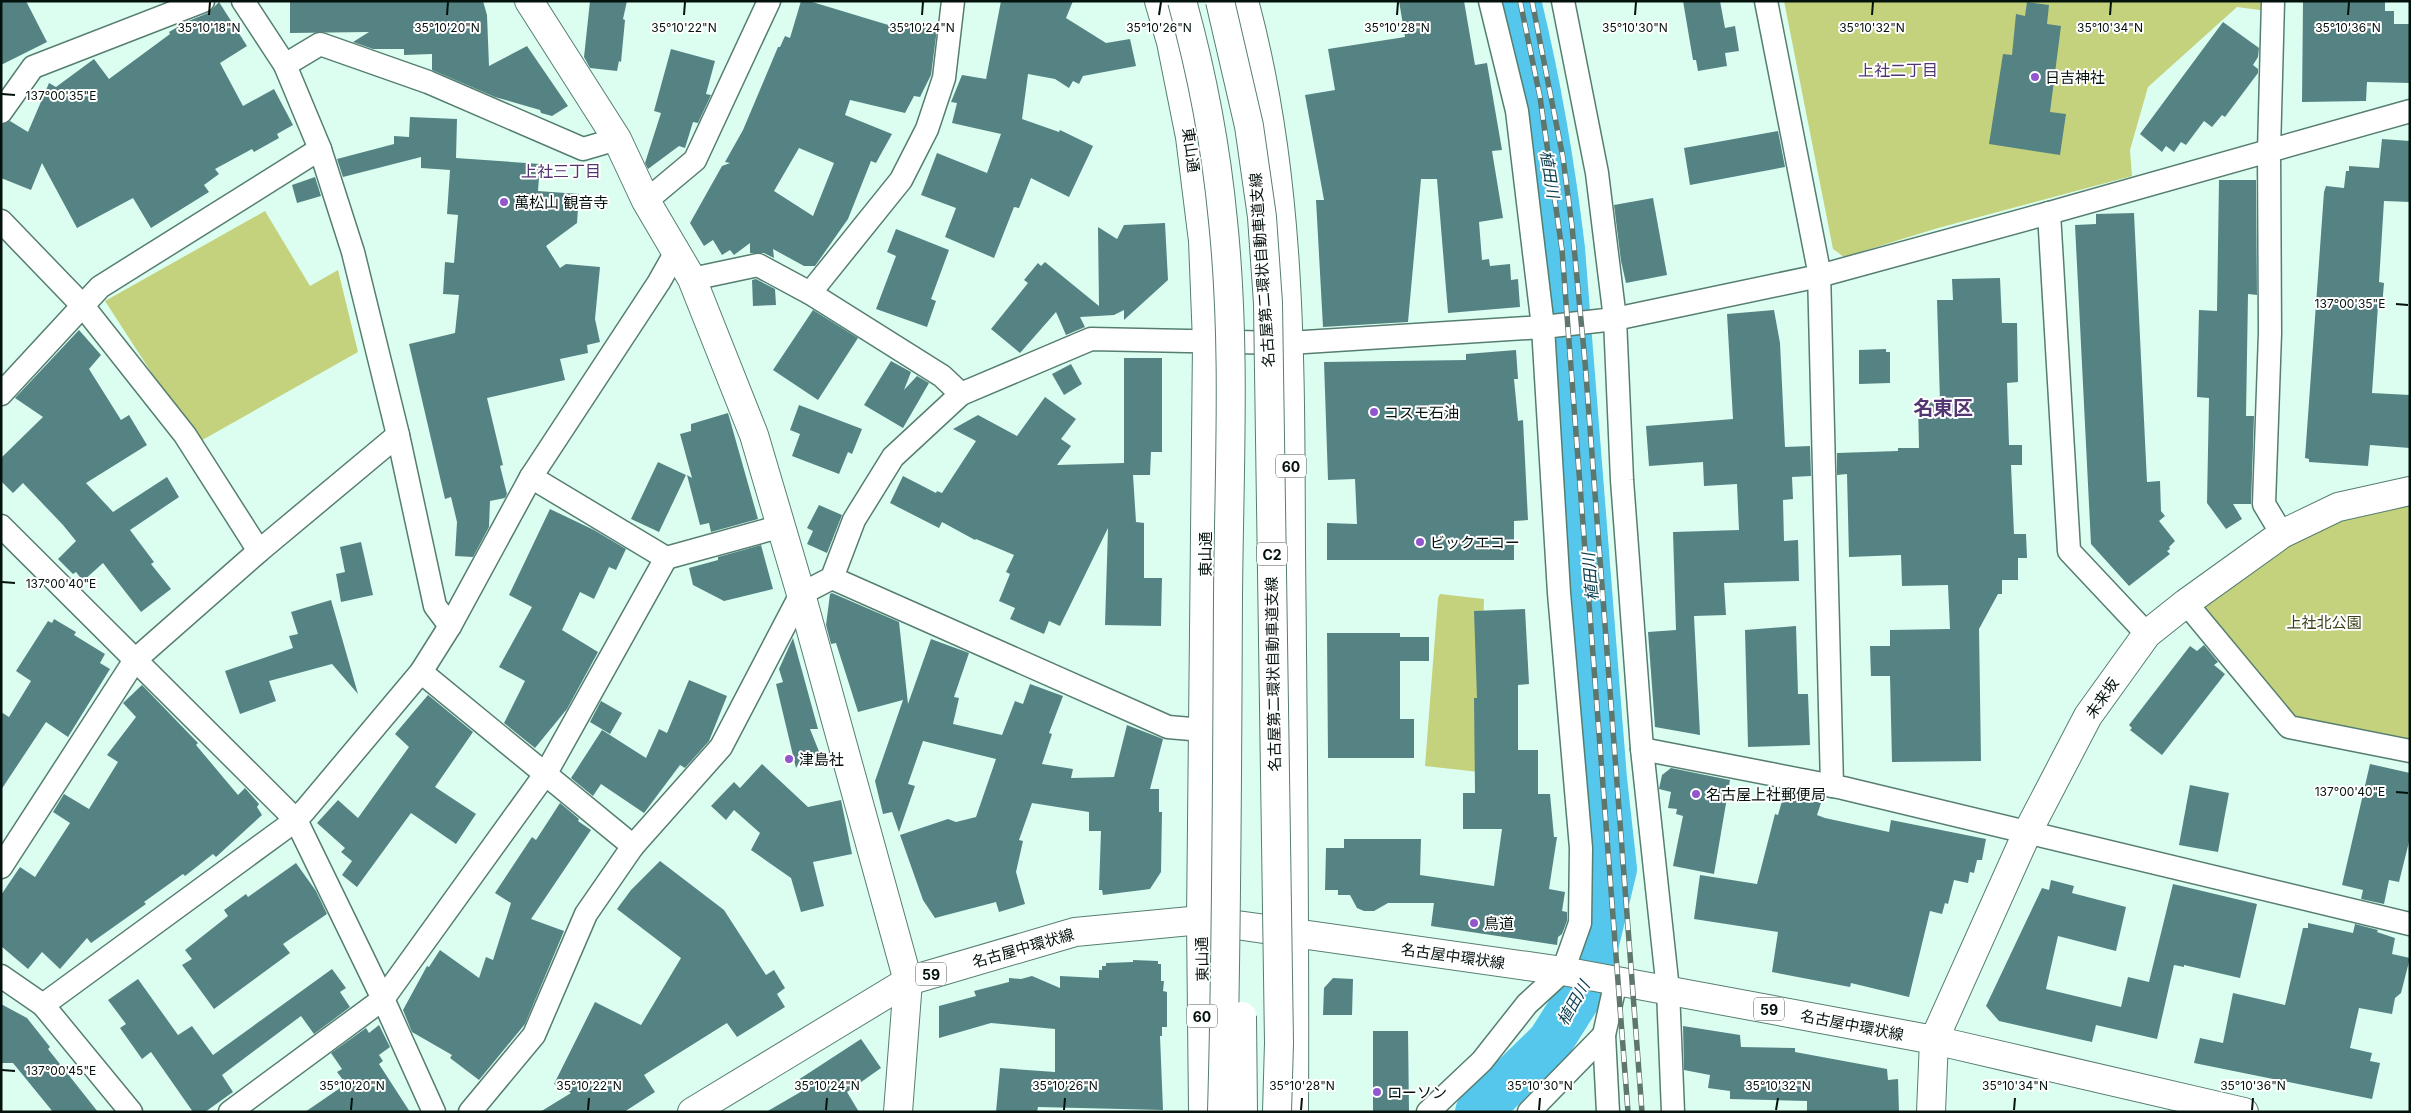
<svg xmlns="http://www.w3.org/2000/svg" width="2411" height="1113" viewBox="0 0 2411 1113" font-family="Inter,'Noto Sans JP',sans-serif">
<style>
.green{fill:#c4d27d}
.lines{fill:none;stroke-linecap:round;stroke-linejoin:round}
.river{stroke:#55c6ec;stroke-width:46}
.building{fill:#558384;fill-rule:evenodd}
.street-casing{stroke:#567e70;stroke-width:25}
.secondary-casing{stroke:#567e70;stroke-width:30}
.primary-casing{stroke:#567e70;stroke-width:30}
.street{stroke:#fff;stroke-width:22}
.secondary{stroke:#fff;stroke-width:28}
.primary{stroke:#fff;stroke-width:28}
.rail-casing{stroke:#5f766d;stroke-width:5.5}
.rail{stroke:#fff;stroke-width:4;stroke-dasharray:11;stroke-linecap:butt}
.highway-bridge-casing{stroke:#567e70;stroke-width:30;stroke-linecap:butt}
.highway-bridge{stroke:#fff;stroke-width:28}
.ticks{fill:none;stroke:#04120d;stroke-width:2}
.poi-dot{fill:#9256cd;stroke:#fff;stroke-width:2}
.labels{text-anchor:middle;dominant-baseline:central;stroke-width:4;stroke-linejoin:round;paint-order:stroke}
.shield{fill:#fff;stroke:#4f5956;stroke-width:1}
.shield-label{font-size:14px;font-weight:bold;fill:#04120d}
.poi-label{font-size:15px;fill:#04120d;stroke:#fff;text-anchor:start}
.street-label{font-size:15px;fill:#04120d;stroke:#fff}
.park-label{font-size:15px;fill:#3c411b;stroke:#fff}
.neighbourhood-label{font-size:16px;fill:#523671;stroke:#fff}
.water-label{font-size:16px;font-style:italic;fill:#0d4050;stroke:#fff}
.district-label{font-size:20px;font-weight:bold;fill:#523671;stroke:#fff}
.ticks-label{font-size:12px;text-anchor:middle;fill:#04120d;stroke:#fff;stroke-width:4;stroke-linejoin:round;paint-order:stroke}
</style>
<rect width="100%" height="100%" fill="#dcfef1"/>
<g class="green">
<path d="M1784 1H2267V11L2237 7 2148 87 2130 150 2132 176 1938 228 1844 257 1833 249Z"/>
<path d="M265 211 310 286 338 270 358 352 197 443 105 301Z"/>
<path d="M2410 503V743L2293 720 2203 610 2204 599 2257 560 2350 516Z"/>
<path d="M1440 594 1484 599 1479 772 1425 766 1438 598Z"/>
</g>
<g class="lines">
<path class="river" d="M1478 1112 1550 1042 1586 985 1614 869 1604 779 1562 249C1552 165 1538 83 1518 1"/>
</g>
<g class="building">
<path d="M1 1H26L47 42 1 65Z"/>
<path d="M290 1H483L487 15 489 66 527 46 568 106 552 116 541 113 540 110 495 97 432 70V54L404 55V49H373L353 42 369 32 290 33Z"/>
<path d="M590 1H627L623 19 625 20 621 62 619 61 617 71 590 68 584 57Z"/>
<path d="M801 1H809L895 27V22L937 29 931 75 920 97 914 96 905 113 850 100 845 115 892 134 876 163 871 161 848 219 815 266H804L773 249 774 258 764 253H750V243L734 255 730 250 722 255 713 240 704 246 690 223 722 166 730 163 725 162 743 130 778 47H780L785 36 790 38ZM799 148 834 163 813 216 774 191Z"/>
<path d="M1001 1H1073L1066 18 1106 43 1130 39 1136 66 1083 76 1079 84 1073 81 1069 88 1055 79 1028 74 1022 119 1059 132 1060 130 1093 146 1069 197 1031 178 1019 208 1014 207 994 258 945 237 956 208 921 195 937 153 987 173 1001 134 952 123 957 103 951 102 962 75 986 79Z"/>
<path d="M1399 1H1464L1475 65 1487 63 1502 150 1492 151 1503 218 1479 222 1482 260 1489 259 1490 266 1510 264 1511 280 1518 279 1520 307 1448 313 1437 179H1421L1408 322 1323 327 1316 200H1324L1305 95 1335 90 1328 49 1405 37Z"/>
<path d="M1683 1H1720L1725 28 1735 26 1739 51 1725 53 1727 66 1698 71 1696 60H1693Z"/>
<path d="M2303 1H2385V11H2394V24H2410V83L2367 82 2366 101 2302 102Z"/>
<path d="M219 2 247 46 220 63 243 106 274 89 293 125 277 134 279 138 254 152 252 149 215 169 219 174 204 185 209 192 151 228 133 198 77 228 42 163 31 190 1 178V125L10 121 28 132 49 83 56 87 94 59 109 79 170 34 169 32 186 22 208 13Z"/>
<path d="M2027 2 2049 5 2047 24 2061 26 2050 112 2066 114 2060 155 1989 144 2003 54 2012 55 2016 14 2025 16Z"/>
<path d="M2223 22 2259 48 2258 57 2253 65 2258 69V73L2225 117 2222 115 2212 127 2204 121 2186 145 2181 142 2174 152 2166 146 2162 152 2140 134Z"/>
<path d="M671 49 715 61 706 94 711 95 698 123 693 122 685 148 679 146 648 169 645 163 661 113 654 111Z"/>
<path d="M410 117 457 119 456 158 540 164 538 191 579 194 577 223 546 246 560 268 566 264 600 267 595 319 600 342 587 345 588 353 560 359 565 380 487 398 503 465 500 466 507 494 505 498 490 501 489 527 473 557 455 556 457 522 451 497 445 499 409 344 455 333 459 295 443 294 445 262 454 263 458 215 447 214 450 170 421 168V157L343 177 337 159 394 144V136L409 137Z"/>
<path d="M1778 131 1785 167 1690 185 1684 148Z"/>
<path d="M2382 139 2410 141V202L2384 201 2379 282 2384 283 2382 307 2378 306 2372 393 2410 395V448L2370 445 2368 466 2309 462V459L2305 458 2324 192 2326 186 2344 188 2346 171H2349V166L2379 168Z"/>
<path d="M315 177 321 196 297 203 292 185Z"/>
<path d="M2219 180H2256L2257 295 2248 294 2246 416H2254L2251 504H2233L2242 519 2226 529 2207 503 2209 398 2197 397 2199 310 2217 311Z"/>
<path d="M1653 198 1667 275 1626 283 1621 261 1614 205Z"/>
<path d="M2134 213 2147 482 2160 481 2161 511 2165 516 2159 521 2175 541 2169 547 2170 549 2167 551 2170 554 2129 586 2091 544 2075 225 2096 224V214Z"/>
<path d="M1165 223 1168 280 1124 320V310L1114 315 1080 317 1085 327 1066 335 1056 312 1020 353 991 329 1028 283 1024 280 1038 263 1041 266 1045 262 1099 306 1098 227 1117 239 1124 225Z"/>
<path d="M896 229 949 250 931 299 936 301 927 327 876 309 896 256 887 252Z"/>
<path d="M2000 278 2002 323H2017L2018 382 2007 383 2009 445H2022V465H2011L2014 534H2026L2027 558H2018V580H2002V594H1998L1979 629 1981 761 1892 762 1890 676H1871L1870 646H1890V630L1950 629 1948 585 1902 586 1901 555 1849 557 1847 474 1837 475V453L1898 451V448H1919L1918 403 1940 402 1937 300H1953L1952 279Z"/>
<path d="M756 279 775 289 776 305 753 306 752 280Z"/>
<path d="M813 310 858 338 818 400 773 370Z"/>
<path d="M1774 310 1780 343 1785 447 1810 446 1811 476 1792 477 1793 499 1783 500 1784 541 1798 540 1799 581 1724 583 1726 615 1694 616 1700 735 1655 727 1648 632 1676 630 1673 532 1739 530 1737 484 1704 486 1703 462 1649 466 1646 426 1733 419 1727 314Z"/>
<path d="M79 330 101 355 89 369 121 420 129 415 147 445 86 483 113 512 167 477 179 497 130 530 154 562 151 564 171 589 141 612 103 563 83 581 76 572 73 574 58 559 76 541 63 525 23 483 13 493 1 481V458L43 417 15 398Z"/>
<path d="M1886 349V352H1890V383L1859 384V350Z"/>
<path d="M1516 350 1518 379H1514L1518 421 1523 420 1528 520 1514 521V560H1327V523L1357 524 1355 479 1328 480 1324 362 1466 360V354Z"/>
<path d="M1124 358H1162V452H1151L1150 475H1133L1136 522 1144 523V578H1162L1161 626 1105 625 1108 528 1060 626 1049 621 1044 634 1010 619 1015 608 999 601 1010 574 1006 572 1014 555 976 539 975 540 942 522 939 528 890 503 903 476 936 493 937 491 942 493 976 441 953 429 978 415 1017 436 1045 397 1076 419 1061 439 1071 446 1057 465 1124 463Z"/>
<path d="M891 361 911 372 904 390 917 376 929 383 903 428 864 405Z"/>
<path d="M1071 364 1082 384 1064 395 1052 374Z"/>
<path d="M799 405 862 429 852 454 848 452 839 474 792 456 800 434 790 430Z"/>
<path d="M728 413 758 519 711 532 709 523 700 525 687 475 692 478 680 434 691 431V424Z"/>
<path d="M658 462 686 475 659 532 631 519Z"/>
<path d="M819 505 842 515 827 553 807 544 813 531 807 528Z"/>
<path d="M550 509 594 530 626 549 616 570 609 567 594 599 580 592 562 630 598 652 567 709 535 748 504 723 525 681 499 667 532 607 509 595Z"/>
<path d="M361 542 373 595 341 602 336 574 345 572 340 547Z"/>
<path d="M761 545 773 589 724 601 693 585 689 568 718 560V557Z"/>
<path d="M832 593 899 622 908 704 931 639 969 653 954 697 959 698 953 724 1002 735 1015 701 1023 704 1030 684 1063 696 1049 733 1052 734 1042 764 1073 769 1071 778 1114 777 1127 725 1163 739 1150 789H1159V812H1162L1161 872 1150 889 1103 895 1102 890H1099L1101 831H1089V812L1032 803 1019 840 1023 841 1016 872 1025 904 999 912 996 902 935 918 923 900 900 835 948 819 956 822 976 817 996 759 923 741 908 784 915 786 899 832 892 812 883 814 875 781 903 700 858 712 836 643 831 644 826 625 830 594Z"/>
<path d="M331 600 358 694 332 664 269 681 276 701 240 714 225 671 293 648 289 636 298 634 291 612Z"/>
<path d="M1525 609 1529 684 1518 685V750H1538V794H1550L1554 837H1557L1549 889 1565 892 1562 911 1567 912V921L1562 934 1558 937 1557 945 1431 926 1434 903H1388L1374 911H1364L1357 908 1350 895H1338V890H1325L1326 848H1344V839H1421L1420 875 1494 886 1502 829H1463V793H1475L1474 698H1477L1474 611Z"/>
<path d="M54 619 76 632 74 635 105 654 100 663 110 669 68 737 46 722 1 790V712L9 717 31 681 16 671 48 621 52 623Z"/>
<path d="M1796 626 1798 694H1808L1810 745 1748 747 1745 630Z"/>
<path d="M1327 633H1400V637H1429V661H1400V719H1414V758H1328Z"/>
<path d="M793 638 818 729H810L824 764 805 753 796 768 776 684 783 682 779 669Z"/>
<path d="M2204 645 2218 662 2214 665 2225 674 2162 755 2130 730 2132 728 2129 725 2190 646 2197 651Z"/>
<path d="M689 680 727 696 709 741 685 768 680 765 644 813 601 784 593 796 571 778 602 730 646 758 659 729 667 733Z"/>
<path d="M142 685 198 743 196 745 238 795 245 788 259 804 257 807 262 815 216 857 213 854 185 876 183 874 144 902 146 904 91 943 87 938 60 969 42 952 28 969 1 946V895L20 867 35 877 70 823 53 812 64 794 89 809 118 762 107 755 136 717 123 703Z"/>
<path d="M428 695 473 732 435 787 476 814 456 844 411 813 357 887 342 875 352 861 341 852 345 848 317 823 338 800 358 818 409 747 395 734Z"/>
<path d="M601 701 622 713 610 734 590 722Z"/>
<path d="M762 764 808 807 841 800 852 854 813 862 824 906 801 912 791 878 751 850 760 833 734 810 726 820 711 806 734 782 740 788Z"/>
<path d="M2370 764 2410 773V838L2399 882 2389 880 2384 904 2361 899 2363 890 2342 885Z"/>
<path d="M1671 768 1730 780 1714 874 1673 866 1683 816 1676 814 1677 809 1668 808 1671 792 1659 789 1662 775Z"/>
<path d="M2190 785 2229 793 2218 852 2179 845Z"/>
<path d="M1784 794 1821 803 1817 815 1825 818 1889 832 1891 820 1986 839 1982 860H1977L1974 873 1970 872 1968 883 1954 880 1948 904 1945 903 1942 914 1930 911 1909 997 1851 983 1850 987 1772 972 1778 932 1694 919 1700 875 1757 884 1775 814 1778 815Z"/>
<path d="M560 803 579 819 578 821 591 830 531 919 564 931 525 1024 479 1080 450 1058 452 1055 412 1032 403 1010 427 966 429 967 440 950 479 978 486 957 493 960 511 903 495 893 532 837 536 840Z"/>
<path d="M660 861 724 910 766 975 774 970 785 988 777 994 785 1007 737 1037 727 1023 644 1075 655 1092 624 1112H540L571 1093 554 1084 595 1002 641 1025 681 958 617 909 631 890Z"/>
<path d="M296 863 316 891 327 914 283 944 290 953 214 1009 182 965 192 959 185 950 228 916 224 910 246 894 248 897Z"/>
<path d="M2051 880 2074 886 2072 893 2126 907 2116 951 2058 936 2046 989 2121 1007 2128 977 2149 982 2173 884 2257 904 2240 978 2184 965V967L2174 965 2157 1039 2096 1025 2092 1042 1999 1021 1986 1006 2042 888 2049 890Z"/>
<path d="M2308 923 2353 933 2355 924 2378 930 2377 932 2395 938 2392 954 2410 958 2401 993 2395 998 2392 1014 2359 1008 2350 1048 2372 1053 2370 1061 2380 1063 2372 1099 2194 1063 2200 1038 2223 1043 2233 993 2285 1005 2303 928H2308Z"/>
<path d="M1133 960 1158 961V964H1161V981H1164L1163 991 1167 992V1027H1162V1036H1160L1163 1110 1038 1107 1037 1112H996L1000 1068 1055 1072V1029L991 1023 939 1038V1006L976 996 974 991 1009 982V978L1021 979 1032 976 1060 988V976L1099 978V970H1102V966H1106V963L1133 962Z"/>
<path d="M332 969 346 988 340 992 350 1007 314 1034 301 1016 222 1075 233 1092 205 1112H193L151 1052 142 1059 120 1028 126 1024 108 1000 138 979 178 1035 192 1026 213 1055Z"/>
<path d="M1333 978 1353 979 1352 1015H1323L1324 988Z"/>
<path d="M1 1004 27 1018 50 1047 48 1049 98 1112H53L13 1063H1Z"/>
<path d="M379 1025 390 1047 379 1055 383 1061 379 1064 410 1112H305L346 1084 337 1072 342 1069 331 1053 366 1028 369 1033Z"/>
<path d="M1683 1026 1740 1035 1741 1047 1795 1048V1052L1887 1069 1888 1080 1898 1079 1899 1112H1807V1101L1730 1099V1091L1708 1088 1710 1075 1684 1070Z"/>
<path d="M1373 1031H1408L1409 1112H1373Z"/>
<path d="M861 1039 881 1068 847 1092 859 1112H766L804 1090 798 1080Z"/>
</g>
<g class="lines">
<g class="street-casing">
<g id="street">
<path d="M243 1 285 65 320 149 353 252 398 435 435 606 450 626"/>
<path d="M1563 1 1597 173 1615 319 1622 480 1642 749 1668 990 1673 1112"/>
<path d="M1766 1 1819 271 1832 786"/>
<path d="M2273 1 2269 151 2270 333 2264 504 2282 534"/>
<path d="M285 65 320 44 428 82 583 149 617 139"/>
<path d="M1 112 33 67 203 1"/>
<path d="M646 201 695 160 769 1"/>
<path d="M2049 213 2069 551 2147 634"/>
<path d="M1 221 83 306 185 435 259 551"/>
<path d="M692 279 758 265 810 293 942 376 961 394"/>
<path d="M810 293 901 180 927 129 944 78 953 1"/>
<path d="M1 394 100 287 320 149"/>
<path d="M531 477 666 558 782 526"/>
<path d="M1 526 296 820 383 999 434 1112"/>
<path d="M832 578 1168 727 1203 730"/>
<path d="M2186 603 2289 727 2410 751"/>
<path d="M421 672 633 846"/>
<path d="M1642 749 1843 788 2410 924"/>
<path d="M1 867 135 660 259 551 398 435"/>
<path d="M1 976 43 1005 131 1112"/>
<path d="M43 1005 296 820 306 809 421 672 450 626 531 477 659 282 677 250"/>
<path d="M230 1112 383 999 546 773 666 558"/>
<path d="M470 1112 534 1035 586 914 633 846 721 747 801 594 832 578 854 520 893 457 961 394 1091 339 1289 343 1543 327 1615 319 1819 276 2049 213 2410 111"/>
<path d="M1428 1112 1482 1061 1527 1004 1563 971 1580 923 1581 848 1559 593 1543 327 1517 111 1490 1"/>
<path d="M1529 1112 1604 1035"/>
<path d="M1608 1112 1604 1035 1616 981"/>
</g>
</g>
<g class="secondary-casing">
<g id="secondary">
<path d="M529 1 617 139 646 201 692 279 754 435 801 594 908 981 898 1112"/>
<path d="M1931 1112 1934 1040 2027 833 2088 716 2147 634 2186 603 2282 534 2338 507 2410 491"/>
</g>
</g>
<g class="primary-casing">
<g id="primary">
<path d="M1159 1 1171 42 1190 137 1203 241 1207 342 1201 920 1203 1112"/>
<path d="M1244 1C1293 181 1290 367 1291 552 1293 738 1295 925 1294 1112"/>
<path d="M692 1112 908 981 1075 932 1201 920 1563 971 1934 1040 2244 1112"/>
</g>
</g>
<use href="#street" class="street"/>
<use href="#secondary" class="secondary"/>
<use href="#primary" class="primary"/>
<g class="rail-casing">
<g id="rail">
<path d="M1520 1 1540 97 1562 250 1628 1112"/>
<path d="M1532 1 1563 158 1572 226 1585 362 1642 1112"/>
</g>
</g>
<use href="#rail" class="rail"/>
<g class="highway-bridge-casing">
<g id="highway-bridge">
<path d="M1182 1C1202 73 1216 147 1223 221 1236 345 1229 472 1228 596 1227 768 1227 940 1222 1112"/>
<path d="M1220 1 1249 126 1262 217 1268 303 1279 1043 1277 1112"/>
<path d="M1242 1016 1243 1112"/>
</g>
</g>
<use href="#highway-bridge" class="highway-bridge"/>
</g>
<path class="ticks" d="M209 15 210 2M447 15 448 2M684 15 685 2M922 15 923 2M1159 15 1161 2M1397 15 1398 2M1635 15 1636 2M1872 15 1873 2M2110 15 2111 2M2348 15 2349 2M2 94 15 95M2396 304 2408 305M2 582 15 583M2396 792 2408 793M2 1070 15 1071M351 1110 352 1098M588 1110 589 1098M826 1110 827 1098M1064 1110 1065 1098M1301 1110 1302 1098M1539 1110 1540 1098M1776 1110 1778 1098M2014 1110 2015 1098M2252 1110 2253 1098"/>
<g class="poi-dot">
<circle cx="2035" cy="77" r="5"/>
<circle cx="504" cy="202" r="5"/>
<circle cx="1374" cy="412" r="5"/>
<circle cx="1420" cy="542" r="5"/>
<circle cx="789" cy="759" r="5"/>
<circle cx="1696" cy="794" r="5"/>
<circle cx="1474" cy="923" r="5"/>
<circle cx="1377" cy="1092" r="5"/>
</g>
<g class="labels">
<g class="shield">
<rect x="1276" y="454.5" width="30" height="23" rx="4"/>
<rect x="1257" y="542.5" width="30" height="23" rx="4"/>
<rect x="916" y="962.5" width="30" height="23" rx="4"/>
<rect x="1754" y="997.5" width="30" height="23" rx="4"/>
<rect x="1187" y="1004.5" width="30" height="23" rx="4"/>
</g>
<g class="shield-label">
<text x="1291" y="466">60</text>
<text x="1272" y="554">C2</text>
<text x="931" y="974">59</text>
<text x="1769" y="1009">59</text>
<text x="1202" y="1016">60</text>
</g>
<g class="poi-label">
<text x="2045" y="77">日吉神社</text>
<text x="514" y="202">萬松山 観音寺</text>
<text x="1384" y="412">コスモ石油</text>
<text x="1430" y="542">ビックエコー</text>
<text x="799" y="759">津島社</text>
<text x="1706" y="794">名古屋上社郵便局</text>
<text x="1484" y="923">鳥道</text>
<text x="1387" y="1092">ローソン</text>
</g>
<g class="street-label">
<text transform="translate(1191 150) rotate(82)">東山通</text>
<text transform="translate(1262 270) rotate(-94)">名古屋第二環状自動車道支線</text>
<text transform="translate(1205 554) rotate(-90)">東山通</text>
<text transform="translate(1273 674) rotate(-91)">名古屋第二環状自動車道支線</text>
<text transform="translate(2102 698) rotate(-55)">未来坂</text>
<text transform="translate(1023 948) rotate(-16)">名古屋中環状線</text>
<text transform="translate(1453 956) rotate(8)">名古屋中環状線</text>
<text transform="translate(1202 959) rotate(-91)">東山通</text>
<text transform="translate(1852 1025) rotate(11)">名古屋中環状線</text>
</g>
<g class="park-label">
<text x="2324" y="622">上社北公園</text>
</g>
<g class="neighbourhood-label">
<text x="1898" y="70">上社二丁目</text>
<text x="561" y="171">上社三丁目</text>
</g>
<g class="water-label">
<text transform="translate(1550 174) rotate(81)">植田川</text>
<text transform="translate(1590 577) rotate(-95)">植田川</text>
<text transform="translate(1573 1003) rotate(-60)">植田川</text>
</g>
<g class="district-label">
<text x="1943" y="408">名東区</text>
</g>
</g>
<g class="ticks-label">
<text x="209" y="32">35°10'18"N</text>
<text x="447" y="32">35°10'20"N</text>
<text x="684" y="32">35°10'22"N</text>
<text x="922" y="32">35°10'24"N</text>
<text x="1159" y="32">35°10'26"N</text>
<text x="1397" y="32">35°10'28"N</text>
<text x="1635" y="32">35°10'30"N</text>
<text x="1872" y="32">35°10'32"N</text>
<text x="2110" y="32">35°10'34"N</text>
<text x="2348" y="32">35°10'36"N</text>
<text x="61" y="100">137°00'35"E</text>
<text x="2350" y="308">137°00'35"E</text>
<text x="61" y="588">137°00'40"E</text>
<text x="2350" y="796">137°00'40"E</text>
<text x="61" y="1075">137°00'45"E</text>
<text x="352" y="1090">35°10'20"N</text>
<text x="589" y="1090">35°10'22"N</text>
<text x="827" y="1090">35°10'24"N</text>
<text x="1065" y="1090">35°10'26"N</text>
<text x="1302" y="1090">35°10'28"N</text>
<text x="1540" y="1090">35°10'30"N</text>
<text x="1778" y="1090">35°10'32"N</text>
<text x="2015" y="1090">35°10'34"N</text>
<text x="2253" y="1090">35°10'36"N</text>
</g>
<rect width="2411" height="1113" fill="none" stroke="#04120d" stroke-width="5"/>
</svg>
